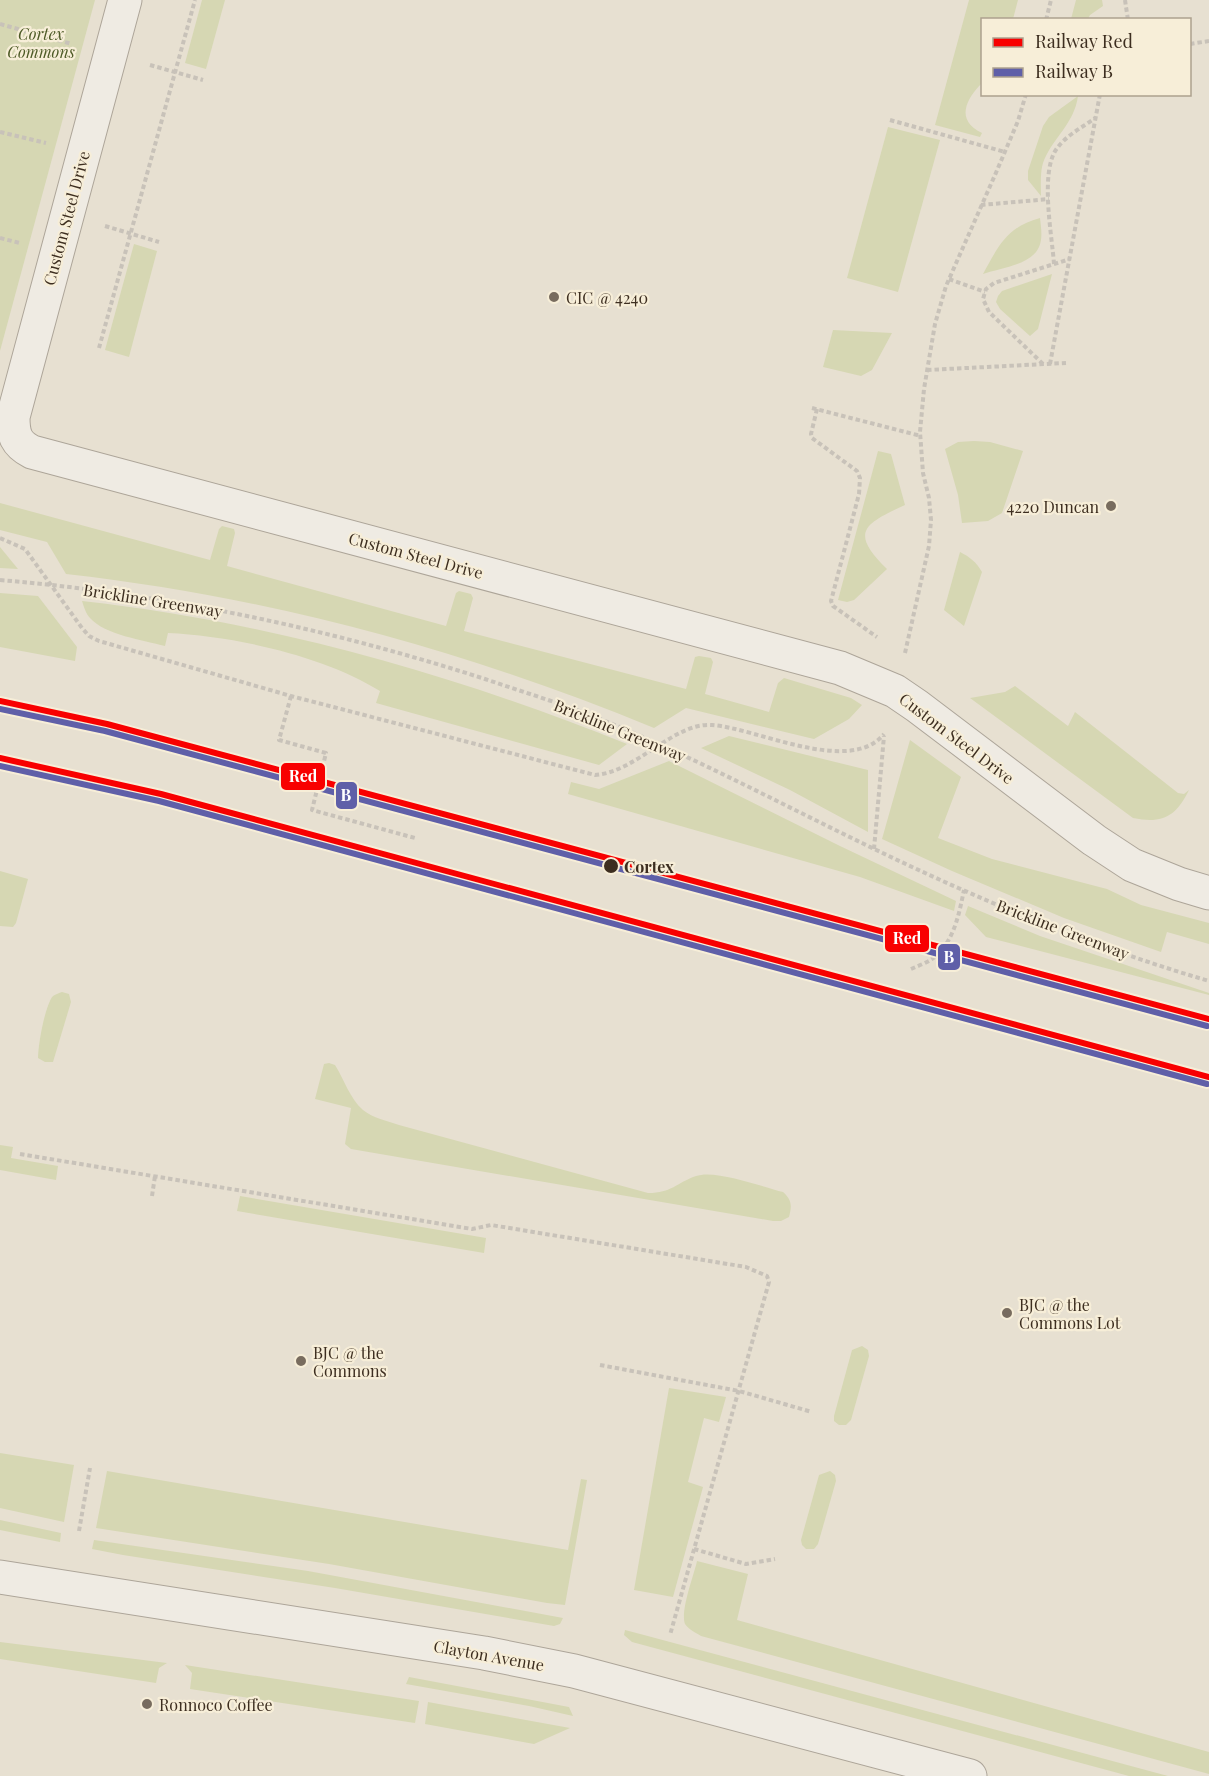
<svg xmlns="http://www.w3.org/2000/svg" width="1209" height="1776" viewBox="0 0 1209 1776" font-family="'Playfair Display',serif">
<style>
.green{fill:#d6d7b3}
.lines{fill:none;stroke-linecap:round;stroke-linejoin:round}
.minor-casing{stroke:#ada599;stroke-width:35}
.path{stroke:#c8c2b9;stroke-width:4;stroke-dasharray:4.5 3;stroke-linecap:butt}
.minor{stroke:#efebe3;stroke-width:33}
.rail-1-casing{stroke:#f7eed8;stroke-width:10}
.rail-2-casing{stroke:#f7eed8;stroke-width:10}
.rail-1{stroke:#f80000;stroke-width:6}
.rail-2{stroke:#5f5fa8;stroke-width:6}
.poi-dot{fill:#786c5e;stroke:#f7eed8;stroke-width:2}
.stop-dot{fill:#3d2e20;stroke:#f7eed8;stroke-width:2}
.labels{text-anchor:middle;dominant-baseline:central;stroke-width:4.5;stroke-linejoin:round;paint-order:stroke}
.park-label{font-size:16px;font-style:italic;fill:#4d5a26;stroke:#f7eed8}
.street-label{font-size:16px;fill:#3d2e20;stroke:#f7eed8}
.poi-label{font-size:16px;fill:#3d2e20;stroke:#f7eed8;text-anchor:start}
.stop-label{font-size:16px;font-weight:bold;fill:#3d2e20;stroke:#f7eed8;text-anchor:start}
.line-badge{stroke:#f7eed8;stroke-width:2}
.badge-label{font-size:16px;text-anchor:middle;font-weight:bold;fill:#fff}
</style>
<rect width="100%" height="100%" fill="#e7e0d1"/>
<g class="green">
<path d="M0 0H95L0 351Z"/>
<path d="M202 0H225L206 69 185 63Z"/>
<path d="M969 0H1018L1013 19 982 20V83C966 99 955 120 982 133L980 137 935 125Z"/>
<path d="M1076 0H1102L1103 6 1090 15 1088 19H1071Z"/>
<path d="M1078 96C1074 125 1052 138 1043 163 1040 173 1041 185 1041 196L1028 180V171L1043 126 1049 117Z"/>
<path d="M888 127 940 140 898 292 847 278Z"/>
<path d="M1040 218C1041 227 1043 238 1039 247 1031 265 1001 268 983 274 999 245 1007 227 1040 218Z"/>
<path d="M134 244 157 251 129 357 105 350Z"/>
<path d="M1052 274 1038 329 1030 336 1000 309 996 302 998 296 1002 291Z"/>
<path d="M833 330 892 333 872 370 861 376 823 367Z"/>
<path d="M974 441 990 442 1023 451 1002 513 988 521 962 523 958 495 945 449 958 442Z"/>
<path d="M878 451 891 454 905 505C864 524 849 532 887 569L854 600 847 602 838 600Z"/>
<path d="M0 503 210 560 219 529 222 526 234 529 235 533 227 566 446 626 456 593 459 591 471 594 473 598 464 631 686 689 695 657 699 656 711 658 713 662 705 694 769 712 778 683 784 678 851 698 862 705 849 719 814 739 686 708 654 728C464 650 270 597 66 574L47 542 0 530Z"/>
<path d="M0 547 18 569 0 568Z"/>
<path d="M960 552C970 557 976 562 982 572L964 626 944 610Z"/>
<path d="M0 593 38 596 77 647 75 661 0 647Z"/>
<path d="M82 601C270 622 453 674 627 744L599 765 376 703 380 691C324 656 234 636 168 633L165 646C143 640 105 635 90 618 86 614 84 607 82 601Z"/>
<path d="M1015 686 1068 726 1075 712 1178 793 1184 794 1189 790C1176 817 1162 824 1133 818L970 698 1005 692Z"/>
<path d="M729 736 868 770V832L790 790 701 748Z"/>
<path d="M910 740 961 777 938 838 992 859 1107 889 1141 905 1209 923V944L1167 932 1161 952 1064 918 952 871 882 839Z"/>
<path d="M669 761 840 846 956 901 954 911 860 877 568 794 571 782 599 789Z"/>
<path d="M0 871 28 879 16 923 13 927 0 926Z"/>
<path d="M968 906 1040 936 1209 993V995L986 937 965 915Z"/>
<path d="M62 992 69 994 71 1002 53 1062H45L38 1058C38 1045 45 1005 53 996 56 994 59 993 62 992Z"/>
<path d="M329 1063 335 1065C344 1079 350 1099 363 1110 373 1118 387 1121 399 1125L648 1193C672 1193 676 1183 696 1176 715 1169 763 1187 783 1192 792 1200 792 1206 789 1217L781 1221H773L351 1149 345 1144 351 1108 315 1099 324 1064Z"/>
<path d="M0 1145 13 1147 11 1158 58 1166 56 1180 0 1170Z"/>
<path d="M240 1196 486 1238 484 1253 237 1211Z"/>
<path d="M862 1346 868 1350 869 1356 851 1420 846 1425H839L834 1421V1416L852 1350Z"/>
<path d="M669 1388 726 1397 719 1422 704 1418 688 1482 703 1487 673 1597 634 1590Z"/>
<path d="M0 1453 74 1465 64 1522 0 1508Z"/>
<path d="M107 1471 568 1550 581 1479 587 1480 565 1605 547 1603 329 1564 96 1528Z"/>
<path d="M830 1471 835 1475 836 1481 818 1544 814 1549H806L802 1545 801 1540 819 1475Z"/>
<path d="M0 1520 61 1533 60 1542 0 1530Z"/>
<path d="M94 1540 308 1571 563 1618 560 1624 554 1626 335 1588 123 1555 92 1549Z"/>
<path d="M697 1561 748 1574 737 1620 1209 1752V1774L701 1636C696 1633 688 1629 685 1624 680 1611 694 1575 697 1561Z"/>
<path d="M625 1630 644 1635 1168 1776H1129L632 1642 624 1635Z"/>
<path d="M0 1642 167 1663 159 1668 156 1683 0 1659Z"/>
<path d="M185 1665 419 1701 415 1723 190 1689 192 1673Z"/>
<path d="M409 1677 569 1707 573 1716 529 1706 406 1684Z"/>
<path d="M428 1702 570 1728 534 1744 425 1724Z"/>
</g>
<g class="lines">
<g class="minor-casing">
<g id="minor">
<path d="M125 0 13 417C13 435 16 444 32 452L840 668 895 691 917 706 1094 840 1132 865 1179 884 1209 893"/>
<path d="M0 1577 484 1653 574 1671 970 1776"/>
</g>
</g>
<g class="path">
<path d="M1125 0 1128 20"/>
<path d="M1046 20 1051 0"/>
<path d="M0 24 72 44"/>
<path d="M1190 44 1209 41"/>
<path d="M150 65 203 80"/>
<path d="M890 120 1005 152"/>
<path d="M0 132 46 143"/>
<path d="M981 205 1049 199"/>
<path d="M105 226 159 242"/>
<path d="M0 238 20 243"/>
<path d="M1054 264C1052 235 1039 169 1058 147 1067 135 1083 127 1095 118"/>
<path d="M949 279 985 292"/>
<path d="M99 348 195 0"/>
<path d="M1043 364 989 312 983 299 986 289 994 283 1070 259"/>
<path d="M1050 364 1100 94"/>
<path d="M927 370 1066 363"/>
<path d="M812 408 921 436"/>
<path d="M817 409 811 434 812 438 857 471 860 478 859 494 831 601 833 606 877 637"/>
<path d="M0 538 25 549 82 628 89 636 99 641 291 696 595 775C637 772 674 722 712 725 756 728 850 776 884 734"/>
<path d="M0 580C165 594 327 628 485 679 523 692 563 704 600 719 690 755 775 801 862 843 974 898 1090 946 1209 981"/>
<path d="M905 653 929 546 931 520 929 498 923 473 920 432 924 389 935 324 946 286 995 175 1018 121 1026 94"/>
<path d="M291 696 279 740 326 753 312 810 415 838"/>
<path d="M874 849 884 736"/>
<path d="M911 969C918 966 926 963 932 959 954 943 959 914 964 890"/>
<path d="M20 1154 472 1229 491 1225 746 1267 767 1276 769 1282 670 1635"/>
<path d="M152 1196 155 1176"/>
<path d="M600 1365 739 1391 812 1412"/>
<path d="M79 1531 90 1468"/>
<path d="M694 1549 746 1564 775 1559"/>
</g>
<use href="#minor" class="minor"/>
<g class="rail-1-casing">
<g id="rail-1">
<path d="M0 701 107 724 1209 1019"/>
<path d="M0 758 161 794 1209 1077"/>
</g>
</g>
<g class="rail-2-casing">
<g id="rail-2">
<path d="M0 709 105 731 1207 1026"/>
<path d="M0 766 159 801 1207 1084"/>
</g>
</g>
<use href="#rail-1" class="rail-1"/>
<use href="#rail-2" class="rail-2"/>
</g>
<g class="poi-dot">
<circle cx="554" cy="297" r="6"/>
<circle cx="1111" cy="506" r="6"/>
<circle cx="1007" cy="1313" r="6"/>
<circle cx="301" cy="1361" r="6"/>
<circle cx="147" cy="1704" r="6"/>
</g>
<circle class="stop-dot" cx="611" cy="866" r="8"/>
<g class="labels">
<g class="park-label">
<text x="41" y="33">Cortex<tspan x="41" dy="18">Commons</tspan></text>
</g>
<g class="street-label">
<text transform="translate(66 218) rotate(-75)">Custom Steel Drive</text>
<text transform="translate(416 555) rotate(15)">Custom Steel Drive</text>
<text transform="translate(153 600) rotate(9)">Brickline Greenway</text>
<text transform="translate(620 730) rotate(22)">Brickline Greenway</text>
<text transform="translate(957 738) rotate(37)">Custom Steel Drive</text>
<text transform="translate(1063 929) rotate(21)">Brickline Greenway</text>
<text transform="translate(489 1655) rotate(10)">Clayton Avenue</text>
</g>
<g class="poi-label">
<text x="566" y="297">CIC @ 4240</text>
<text x="1099" y="506" text-anchor="end">4220 Duncan</text>
<text x="1019" y="1304">BJC @ the<tspan x="1019" dy="18">Commons Lot</tspan></text>
<text x="313" y="1352">BJC @ the<tspan x="313" dy="18">Commons</tspan></text>
<text x="159" y="1704">Ronnoco Coffee</text>
</g>
<g class="stop-label">
<text x="624" y="866">Cortex</text>
</g>
</g>
<g class="line-badge">
<rect x="280" y="762" width="46" height="29" rx="6" fill="#f80000"/>
<rect x="335" y="781" width="23" height="29" rx="6" fill="#5f5fa8"/>
<rect x="884" y="924" width="46" height="29" rx="6" fill="#f80000"/>
<rect x="937" y="943" width="24" height="28" rx="6" fill="#5f5fa8"/>
</g>
<g class="badge-label">
<text x="303" y="782">Red</text>
<text x="346" y="801">B</text>
<text x="907" y="944">Red</text>
<text x="949" y="963">B</text>
</g>
<rect x="981" y="18" width="210" height="78" fill="#f7eed8" stroke="#ada18e" stroke-width="1.5"/>
<rect x="993" y="38" width="30" height="9" fill="#f80000" stroke="#ada18e" stroke-width="1.5"/>
<text x="1035" y="48" font-size="18" fill="#3d2e20">Railway Red</text>
<rect x="993" y="68" width="30" height="9" fill="#5f5fa8" stroke="#ada18e" stroke-width="1.5"/>
<text x="1035" y="78" font-size="18" fill="#3d2e20">Railway B</text>
</svg>
